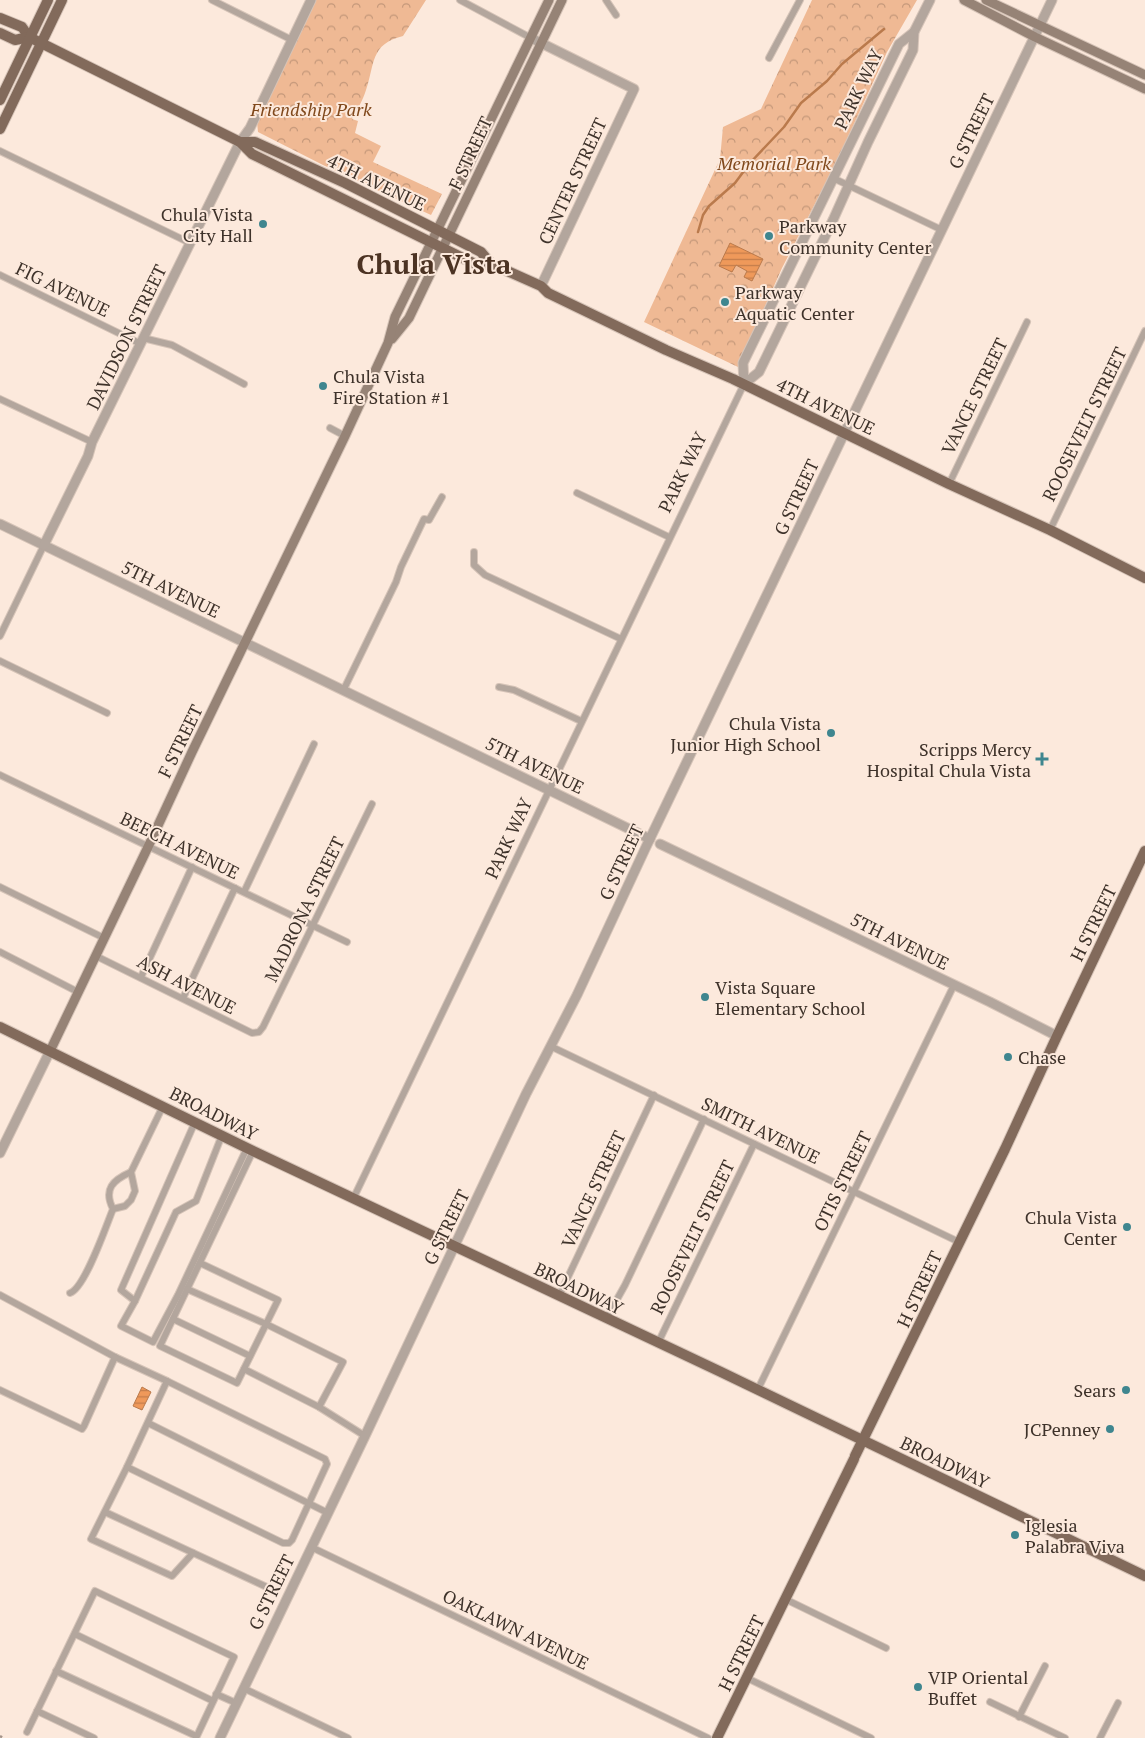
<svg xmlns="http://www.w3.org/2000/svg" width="1145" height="1738" viewBox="0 0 1145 1738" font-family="'PT Serif',serif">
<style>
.forest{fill:url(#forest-crowns)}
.water{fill:url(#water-rules);stroke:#ba7a4c}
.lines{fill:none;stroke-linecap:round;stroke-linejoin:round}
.stream{stroke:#ba7a4c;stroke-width:2.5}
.minor-casing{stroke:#d6c4b8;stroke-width:8}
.tertiary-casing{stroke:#d6c4b8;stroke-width:11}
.secondary-casing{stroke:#d6c4b8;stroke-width:11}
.primary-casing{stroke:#d6c4b8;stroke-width:12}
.minor{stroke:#b3a69d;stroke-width:6}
.tertiary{stroke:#b3a69d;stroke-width:9}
.secondary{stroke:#968376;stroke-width:9}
.primary{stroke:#826a5b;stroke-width:10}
.rail{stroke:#a4948a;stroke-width:2.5;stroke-dasharray:2.5 5;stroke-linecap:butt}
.poi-dot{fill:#3f868f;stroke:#fce9dc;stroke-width:2}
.labels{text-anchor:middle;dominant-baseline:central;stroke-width:4;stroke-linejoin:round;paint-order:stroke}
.street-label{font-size:18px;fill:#3e322a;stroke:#fce9dc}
.park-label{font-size:18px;font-style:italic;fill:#80481b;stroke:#fce9dc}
.poi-label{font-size:18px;fill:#3e322a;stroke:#fce9dc;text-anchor:start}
.town-label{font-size:28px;font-weight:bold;fill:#4c3323;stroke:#fce9dc}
</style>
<defs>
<pattern id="forest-crowns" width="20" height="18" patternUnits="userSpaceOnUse" patternTransform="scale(1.25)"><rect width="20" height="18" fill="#efb994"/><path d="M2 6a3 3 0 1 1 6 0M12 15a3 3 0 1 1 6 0" fill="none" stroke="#c39779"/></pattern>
<pattern id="water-rules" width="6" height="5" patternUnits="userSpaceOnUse" patternTransform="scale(1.25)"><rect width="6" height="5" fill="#ef995a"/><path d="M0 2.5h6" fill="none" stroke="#c37d4b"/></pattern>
</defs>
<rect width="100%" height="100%" fill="#fce9dc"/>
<g class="forest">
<path d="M316 0H426L403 36C370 44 375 64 366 90 363 100 357 110 352 119L358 121 355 133 381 146 373 162 442 194 431 215 323 165 258 132 257 122Z"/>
<path d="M812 0H917L887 52 836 163 782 268 738 367 644 322 720 159 723 127 761 109Z"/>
</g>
<g class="water">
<path d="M730 243 763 259 752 281 744 277 747 271 736 265 732 272 719 266Z"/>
<path d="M142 1387 151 1392 142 1410 133 1406Z"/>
</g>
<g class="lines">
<path class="stream" d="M698 232 703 215 709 206 735 183 750 163 784 127 801 103 827 81 842 64 884 29"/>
<g class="minor-casing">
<g id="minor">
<path d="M212 0 292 40"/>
<path d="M460 0 531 38"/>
<path d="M606 0 616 15"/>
<path d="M769 58 800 0"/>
<path d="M0 151 190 243"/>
<path d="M833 178 942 230"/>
<path d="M0 275 141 344"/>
<path d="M143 338 172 345 244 384"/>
<path d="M0 399 92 442"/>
<path d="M330 428 345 436"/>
<path d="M949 484 1027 322"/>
<path d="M577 493 669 537"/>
<path d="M1050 530 1145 331"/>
<path d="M474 552V565L485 575 621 639"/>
<path d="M0 636 44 545"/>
<path d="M0 661 107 713"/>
<path d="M499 687 514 690 581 721"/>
<path d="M343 691 396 582 401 567 424 519 429 520 442 497"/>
<path d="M0 775 347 942"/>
<path d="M0 887 104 938"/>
<path d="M244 892 314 744"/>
<path d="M0 952 78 992"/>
<path d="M96 956 252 1033 259 1032 263 1027 372 804"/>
<path d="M141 977 192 867"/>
<path d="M183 998 235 888"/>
<path d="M550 1046 959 1242"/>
<path d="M222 1135 196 1201 176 1212 135 1301 121 1326 153 1342 178 1295 247 1148"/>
<path d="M354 1197 744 384"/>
<path d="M113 1209 125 1206 131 1200 135 1191 131 1172 163 1106"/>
<path d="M200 1263 278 1300 237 1383 160 1346 253 1151"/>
<path d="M187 1289 266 1324 343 1362 319 1407"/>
<path d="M70 1293C85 1288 106 1226 113 1209 103 1189 113 1180 131 1172"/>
<path d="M0 1295 115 1357 167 1381 325 1459 327 1464 292 1540 289 1543H283L127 1467"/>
<path d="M559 1296 654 1095"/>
<path d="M135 1301 121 1290 195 1122"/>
<path d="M173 1319 250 1356"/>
<path d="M606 1319 625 1285 704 1119"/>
<path d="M658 1343 754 1144"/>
<path d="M244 1369 319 1407 365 1436"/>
<path d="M167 1381 127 1467 91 1539 172 1576 193 1553"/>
<path d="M758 1389 954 985"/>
<path d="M0 1390 82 1429 84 1426 115 1357"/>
<path d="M148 1423 328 1513"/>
<path d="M105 1512 271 1589"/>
<path d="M311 1547 708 1738"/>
<path d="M785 1599 886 1648"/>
<path d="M75 1634 213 1701"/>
<path d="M56 1671 196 1736"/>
<path d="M747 1678 871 1738"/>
<path d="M243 1688 348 1738"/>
<path d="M216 1694 236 1703"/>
<path d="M990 1702 1065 1738"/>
<path d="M37 1711 94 1738"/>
<path d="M1019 1717 1045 1666"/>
<path d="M27 1732 95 1591 234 1657 196 1738"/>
<path d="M1100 1738 1118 1703"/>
</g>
</g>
<g class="tertiary-casing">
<g id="tertiary">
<path d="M531 38 634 89 541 286"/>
<path d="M744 384 759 372 833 220 868 142 913 50 914 32 930 0"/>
<path d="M744 384 743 363 899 44 914 32"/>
<path d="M0 524 650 839"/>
<path d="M44 545 88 456 92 442 240 142 250 128 311 0"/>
<path d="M660 844 990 1002 1057 1036"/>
<path d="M0 1153 50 1051"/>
<path d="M220 1738 365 1436 526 1094 577 995 645 849 1052 0"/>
</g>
</g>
<g class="secondary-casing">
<g id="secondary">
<path d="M964 0 1035 37 1145 89"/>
<path d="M986 0 1145 75"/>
<path d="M392 339 409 318 562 0"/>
<path d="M50 1051 148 847 192 752 345 436 388 343 395 317 549 0"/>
</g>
</g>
<g class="primary-casing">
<g id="primary">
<path d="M0 18 22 27 29 37 240 142 252 154 475 264 496 266 541 286 548 293 666 350 733 379 949 484 1050 530 1145 578"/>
<path d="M0 33 15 40 29 37"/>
<path d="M0 100 48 0"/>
<path d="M0 129 62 0"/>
<path d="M240 142H255L345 183 481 252 492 265"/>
<path d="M0 1027 253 1151 721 1372 1145 1576"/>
<path d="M855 1456 1005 1149 1057 1036 1145 851"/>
<path d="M717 1738 854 1459"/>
</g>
</g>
<use href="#minor" class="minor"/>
<use href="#tertiary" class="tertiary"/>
<use href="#secondary" class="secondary"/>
<use href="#primary" class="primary"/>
<path class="rail" d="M0 1736 3 1738"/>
</g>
<g class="poi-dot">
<circle cx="263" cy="224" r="5"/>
<circle cx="769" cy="236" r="5"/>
<circle cx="725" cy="302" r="5"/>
<circle cx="323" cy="386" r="5"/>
<circle cx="831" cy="733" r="5"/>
<path d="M1039.5 751.5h5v5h5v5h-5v5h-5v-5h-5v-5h5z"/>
<circle cx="705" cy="997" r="5"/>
<circle cx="1008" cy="1057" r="5"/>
<circle cx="1127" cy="1227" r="5"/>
<circle cx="1126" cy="1390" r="5"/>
<circle cx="1110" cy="1429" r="5"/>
<circle cx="1015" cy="1535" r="5"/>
<circle cx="918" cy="1687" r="5"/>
</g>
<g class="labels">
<g class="street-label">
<text transform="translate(858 89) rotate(-64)">PARK WAY</text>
<text transform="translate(971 131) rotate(-64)">G STREET</text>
<text transform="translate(470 153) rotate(-65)">F STREET</text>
<text transform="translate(572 181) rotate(-65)">CENTER STREET</text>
<text transform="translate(377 182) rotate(26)">4TH AVENUE</text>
<text transform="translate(63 289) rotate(26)">FIG AVENUE</text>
<text transform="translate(126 337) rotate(-64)">DAVIDSON STREET</text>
<text transform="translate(974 396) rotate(-64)">VANCE STREET</text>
<text transform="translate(826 406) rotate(26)">4TH AVENUE</text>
<text transform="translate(1084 424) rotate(-64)">ROOSEVELT STREET</text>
<text transform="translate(682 472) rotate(-64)">PARK WAY</text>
<text transform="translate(796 497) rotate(-65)">G STREET</text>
<text transform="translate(171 589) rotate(26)">5TH AVENUE</text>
<text transform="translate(180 741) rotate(-64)">F STREET</text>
<text transform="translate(535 765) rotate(26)">5TH AVENUE</text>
<text transform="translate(508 838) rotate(-65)">PARK WAY</text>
<text transform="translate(180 845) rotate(26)">BEECH AVENUE</text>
<text transform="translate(621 862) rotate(-65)">G STREET</text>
<text transform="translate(304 909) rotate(-64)">MADRONA STREET</text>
<text transform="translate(1093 923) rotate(-64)">H STREET</text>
<text transform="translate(900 941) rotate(26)">5TH AVENUE</text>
<text transform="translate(187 984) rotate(27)">ASH AVENUE</text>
<text transform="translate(214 1113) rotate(27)">BROADWAY</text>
<text transform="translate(761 1130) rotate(26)">SMITH AVENUE</text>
<text transform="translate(842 1181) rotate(-64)">OTIS STREET</text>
<text transform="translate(593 1189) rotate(-65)">VANCE STREET</text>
<text transform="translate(446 1227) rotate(-64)">G STREET</text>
<text transform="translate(692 1237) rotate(-64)">ROOSEVELT STREET</text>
<text transform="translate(579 1288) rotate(26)">BROADWAY</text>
<text transform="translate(919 1289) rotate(-65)">H STREET</text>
<text transform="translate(945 1462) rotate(26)">BROADWAY</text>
<text transform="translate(271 1592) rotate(-64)">G STREET</text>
<text transform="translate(516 1629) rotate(26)">OAKLAWN AVENUE</text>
<text transform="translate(741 1653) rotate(-64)">H STREET</text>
</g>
<g class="park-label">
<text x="311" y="109">Friendship Park</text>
<text x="774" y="163">Memorial Park</text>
</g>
<g class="poi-label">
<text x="253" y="214" text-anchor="end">Chula Vista<tspan x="253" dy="21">City Hall</tspan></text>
<text x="779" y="226">Parkway<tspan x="779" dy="21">Community Center</tspan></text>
<text x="735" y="292">Parkway<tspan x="735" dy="21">Aquatic Center</tspan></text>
<text x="333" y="376">Chula Vista<tspan x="333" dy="21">Fire Station #1</tspan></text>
<text x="821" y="723" text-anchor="end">Chula Vista<tspan x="821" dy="21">Junior High School</tspan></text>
<text x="1031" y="749" text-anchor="end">Scripps Mercy<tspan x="1031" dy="21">Hospital Chula Vista</tspan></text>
<text x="715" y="987">Vista Square<tspan x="715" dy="21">Elementary School</tspan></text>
<text x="1018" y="1057">Chase</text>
<text x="1117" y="1217" text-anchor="end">Chula Vista<tspan x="1117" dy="21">Center</tspan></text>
<text x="1116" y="1390" text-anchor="end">Sears</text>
<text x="1100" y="1429" text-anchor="end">JCPenney</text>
<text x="1025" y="1525">Iglesia<tspan x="1025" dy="21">Palabra Viva</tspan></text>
<text x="928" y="1677">VIP Oriental<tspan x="928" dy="21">Buffet</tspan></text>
</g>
<g class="town-label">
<text x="434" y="263">Chula Vista</text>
</g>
</g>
</svg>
